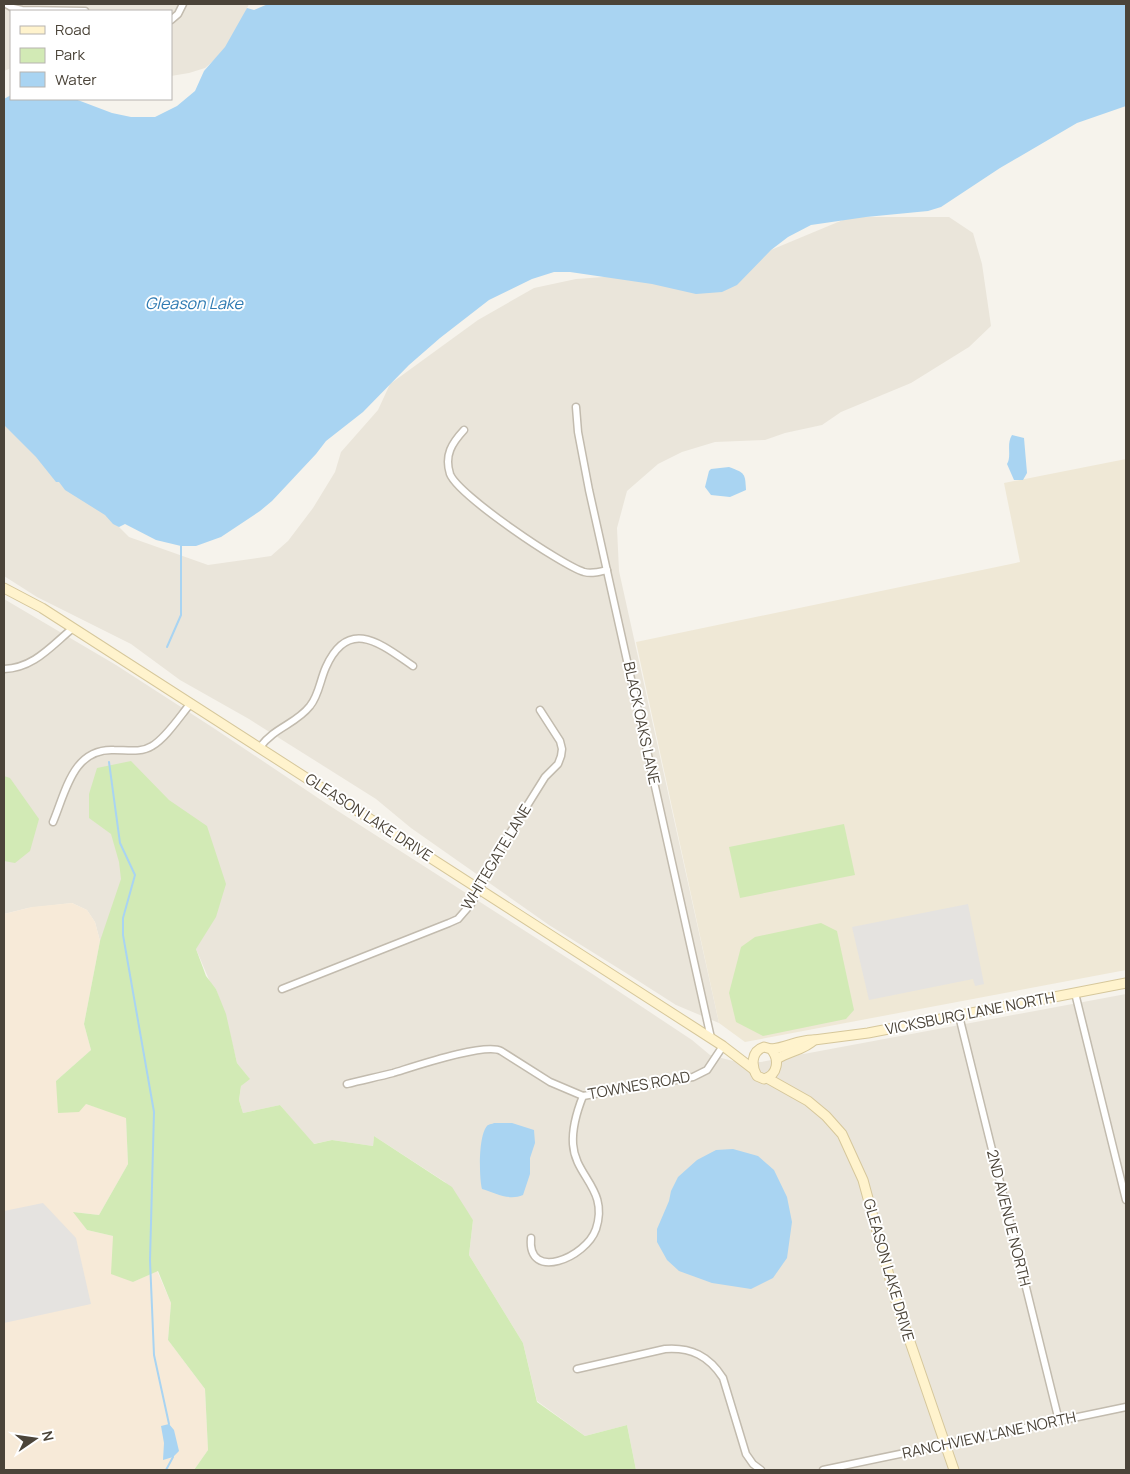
<svg xmlns="http://www.w3.org/2000/svg" width="1130" height="1474" viewBox="0 0 1130 1474" font-family="Manrope,sans-serif">
<style>
.residential{fill:#eae5da}
.commercial{fill:#f7ead8}
.education{fill:#efe8d6}
.green{fill:#d2eab5}
.parking{fill:#e5e3e0}
.water{fill:#a9d4f2}
.lines{fill:none;stroke-linecap:round;stroke-linejoin:round}
.stream{stroke:#a9d4f2;stroke-width:2}
.minor-casing{stroke:#c2bbae;stroke-width:9}
.secondary-casing{stroke:#d6c79b;stroke-width:11}
.minor{stroke:#fff;stroke-width:6}
.secondary{stroke:#fff3cd;stroke-width:9}
.labels{text-anchor:middle;dominant-baseline:central;stroke-width:4;stroke-linejoin:round;paint-order:stroke}
.street-label{font-size:15px;fill:#4b4439;stroke:#fff}
.water-label{font-size:16px;font-style:italic;fill:#2e7ab2;stroke:#fff}
</style>
<rect width="100%" height="100%" fill="#f6f3ec"/>
<g class="residential">
<path d="M4 4H249L229 47 205 68 189 73 171 76V11H11V68L4 71Z"/>
<path d="M850 217H949L973 233 982 264 991 326 969 347 911 383 841 412 822 425 785 433 765 440 715 442 682 452 658 464 627 491 617 528 619 571 719 1023 676 1005 626 973 549 925 411 828 376 799 249 719 180 680 131 644 37 597 4 576V384L69 477 129 537 208 565 271 556 288 541 313 508 335 472 341 452 378 410 390 384 478 320 534 288 576 279 617 276 766 252Z"/>
<path d="M4 599 116 665 215 729 327 804 594 975 692 1040 710 1055 737 1062H761L1126 994V1470H636L627 1425 585 1436 537 1401 523 1343 469 1255 473 1220 445 1182 374 1136 373 1146 332 1140 313 1144 280 1105 243 1113 239 1100 241 1086 249 1078 237 1063 226 1018 216 989 210 982 196 949 100 941 95 922 87 910 72 903 28 908 4 914Z"/>
</g>
<path class="commercial" d="M72 903 87 910 95 922 100 941 84 1024 91 1050 56 1081 86 1104 126 1117 128 1164 99 1215 74 1212 87 1230 113 1236 133 1282 157 1271 171 1303 168 1340 205 1389 208 1450 194 1470H4V914L32 907Z"/>
<path class="education" d="M1126 459V970L745 1042 719 1023 636 642 1020 562 1004 483Z"/>
<g class="green">
<path d="M131 761 169 800 207 826 226 884 216 917 196 949 206 976 216 989 226 1014 237 1063 250 1079 241 1086 239 1100 243 1113 280 1105 314 1144 332 1140 373 1146 374 1136 452 1187 473 1220 469 1255 523 1343 537 1402 585 1436 627 1425 636 1470H194L208 1450 205 1389 168 1340 171 1303 158 1271 133 1282 111 1274 113 1236 87 1230 73 1212 99 1215 128 1164 126 1118 86 1104 79 1112 58 1113 56 1081 91 1050 84 1024 100 941 121 879 119 862 111 834 89 818V794L97 768Z"/>
<path d="M4 776 10 778 39 819 30 851 15 863 4 861Z"/>
<path d="M844 824 855 875 740 898 729 847Z"/>
<path d="M821 923 837 931 854 1010 846 1019 763 1036 736 1022 729 993 741 947 755 937Z"/>
</g>
<g class="parking">
<path d="M968 904 984 984 975 986 973 979 869 1000 852 927Z"/>
<path d="M43 1203 76 1238 91 1304 4 1323V1211Z"/>
</g>
<g class="water">
<path d="M268 4H1126V106L1077 123 1000 168 941 207 928 211 866 217 811 225 788 237 771 250 737 285 722 292 696 294 652 284 570 272H554L532 279 489 300 440 338 409 365 363 412 326 441 316 454 272 501 260 511 221 537 196 546H181L156 540 125 524 119 527 113 524 105 515 65 490 59 482H56L36 457 4 425V99L11 95V99H75L112 113 131 117H155L177 106 195 91 204 71 225 47 247 8 254 10Z"/>
<path d="M1012 435 1024 438 1027 473 1023 480H1014L1007 464C1012 456 1006 444 1012 435Z"/>
<path d="M729 467C745 473 745 473 746 490L730 497 711 495 705 487 709 471 711 469Z"/>
<path d="M495 1123H512L534 1130 535 1143 530 1158V1174L523 1195C509 1201 495 1193 482 1189 479 1178 478 1133 488 1125 488 1125 494 1123 495 1123Z"/>
<path d="M733 1149 758 1156 774 1170 787 1197 792 1222 787 1258 773 1278 751 1289 712 1283 679 1271 667 1260 657 1242V1229L669 1201 671 1191 678 1177 697 1160 716 1150Z"/>
<path d="M169 1424 174 1430 179 1451 173 1457 163 1460 164 1443 161 1426Z"/>
</g>
<g class="lines">
<g class="stream">
<path d="M167 647 181 615V546"/>
<path d="M109 762 120 843 135 875 123 918V935L154 1112 150 1260 154 1355 169 1424"/>
<path d="M166 1470 173 1457"/>
</g>
<g class="minor-casing">
<g id="minor">
<path d="M6 4 13 8 22 10 85 11"/>
<path d="M171 20 178 14 183 4"/>
<path d="M576 407 578 432 589 490 711 1038"/>
<path d="M464 430C452 443 444 455 450 474 458 495 561 565 584 572 592 574 599 572 607 570"/>
<path d="M4 669C34 668 51 646 73 628"/>
<path d="M260 747C275 727 296 724 310 706 319 695 320 680 326 667 349 616 382 645 413 666"/>
<path d="M53 822C66 791 73 748 114 750 127 750 141 753 152 746 166 738 180 716 191 703"/>
<path d="M282 989 449 923 458 919 471 904 480 889 490 865 545 777 558 764 561 756 562 749 560 741 540 710"/>
<path d="M1075 993 1126 1200"/>
<path d="M959 1016 1059 1421"/>
<path d="M347 1084C362 1080 378 1077 393 1073 413 1067 485 1042 501 1051L550 1082 583 1096 693 1077 707 1070 723 1046"/>
<path d="M531 1238C527 1282 586 1258 596 1229 609 1189 575 1177 573 1144 572 1128 577 1111 583 1096"/>
<path d="M577 1369 665 1349C691 1347 709 1356 723 1378L746 1454 753 1464 761 1470"/>
<path d="M823 1470 1126 1407"/>
</g>
</g>
<g class="secondary-casing">
<g id="secondary">
<path d="M4 588 42 608 723 1046 753 1069"/>
<path d="M764 1047 771 1049C780 1059 778 1075 764 1079L757 1076C751 1066 751 1051 764 1047Z"/>
<path d="M771 1049C787 1048 799 1039 814 1040L868 1033 1126 983"/>
<path d="M777 1059C789 1051 804 1050 814 1040"/>
<path d="M767 1078 808 1101 826 1116 842 1134 863 1180 896 1301 954 1470"/>
</g>
</g>
<use href="#minor" class="minor"/>
<use href="#secondary" class="secondary"/>
</g>
<g class="labels">
<g class="street-label">
<text transform="translate(642 723) rotate(78)">BLACK OAKS LANE</text>
<text transform="translate(369 817) rotate(33)">GLEASON LAKE DRIVE</text>
<text transform="translate(496 857) rotate(-59)">WHITEGATE LANE</text>
<text transform="translate(970 1013) rotate(-11)">VICKSBURG LANE NORTH</text>
<text transform="translate(639 1085) rotate(-10)">TOWNES ROAD</text>
<text transform="translate(1009 1218) rotate(76)">2ND AVENUE NORTH</text>
<text transform="translate(889 1270) rotate(74)">GLEASON LAKE DRIVE</text>
<text transform="translate(989 1435) rotate(-12)">RANCHVIEW LANE NORTH</text>
</g>
<g class="water-label">
<text x="194" y="303">Gleason Lake</text>
</g>
</g>
<rect width="1130" height="1474" fill="none" stroke="#4b4439" stroke-width="10"/>
<rect x="10" y="10" width="162" height="90" fill="#ffffff" stroke="#b7b4b0"/>
<rect x="20" y="26" width="25" height="8" fill="#fff3cd" stroke="#b7b4b0"/>
<text x="55" y="35" font-size="15" fill="#4b4439">Road</text>
<rect x="20" y="48" width="25" height="15" fill="#d2eab5" stroke="#b7b4b0"/>
<text x="55" y="60" font-size="15" fill="#4b4439">Park</text>
<rect x="20" y="72" width="25" height="15" fill="#a9d4f2" stroke="#b7b4b0"/>
<text x="55" y="85" font-size="15" fill="#4b4439">Water</text>
<g transform="translate(35 1439) rotate(77)" stroke="#ffffff" stroke-width="4" paint-order="stroke">
<path d="M0-4L9 19L0 12L-9 19Z" fill="#4b4439"/>
<text y="-8" font-size="14" font-weight="bold" text-anchor="middle" fill="#4b4439">N</text>
</g>
</svg>
